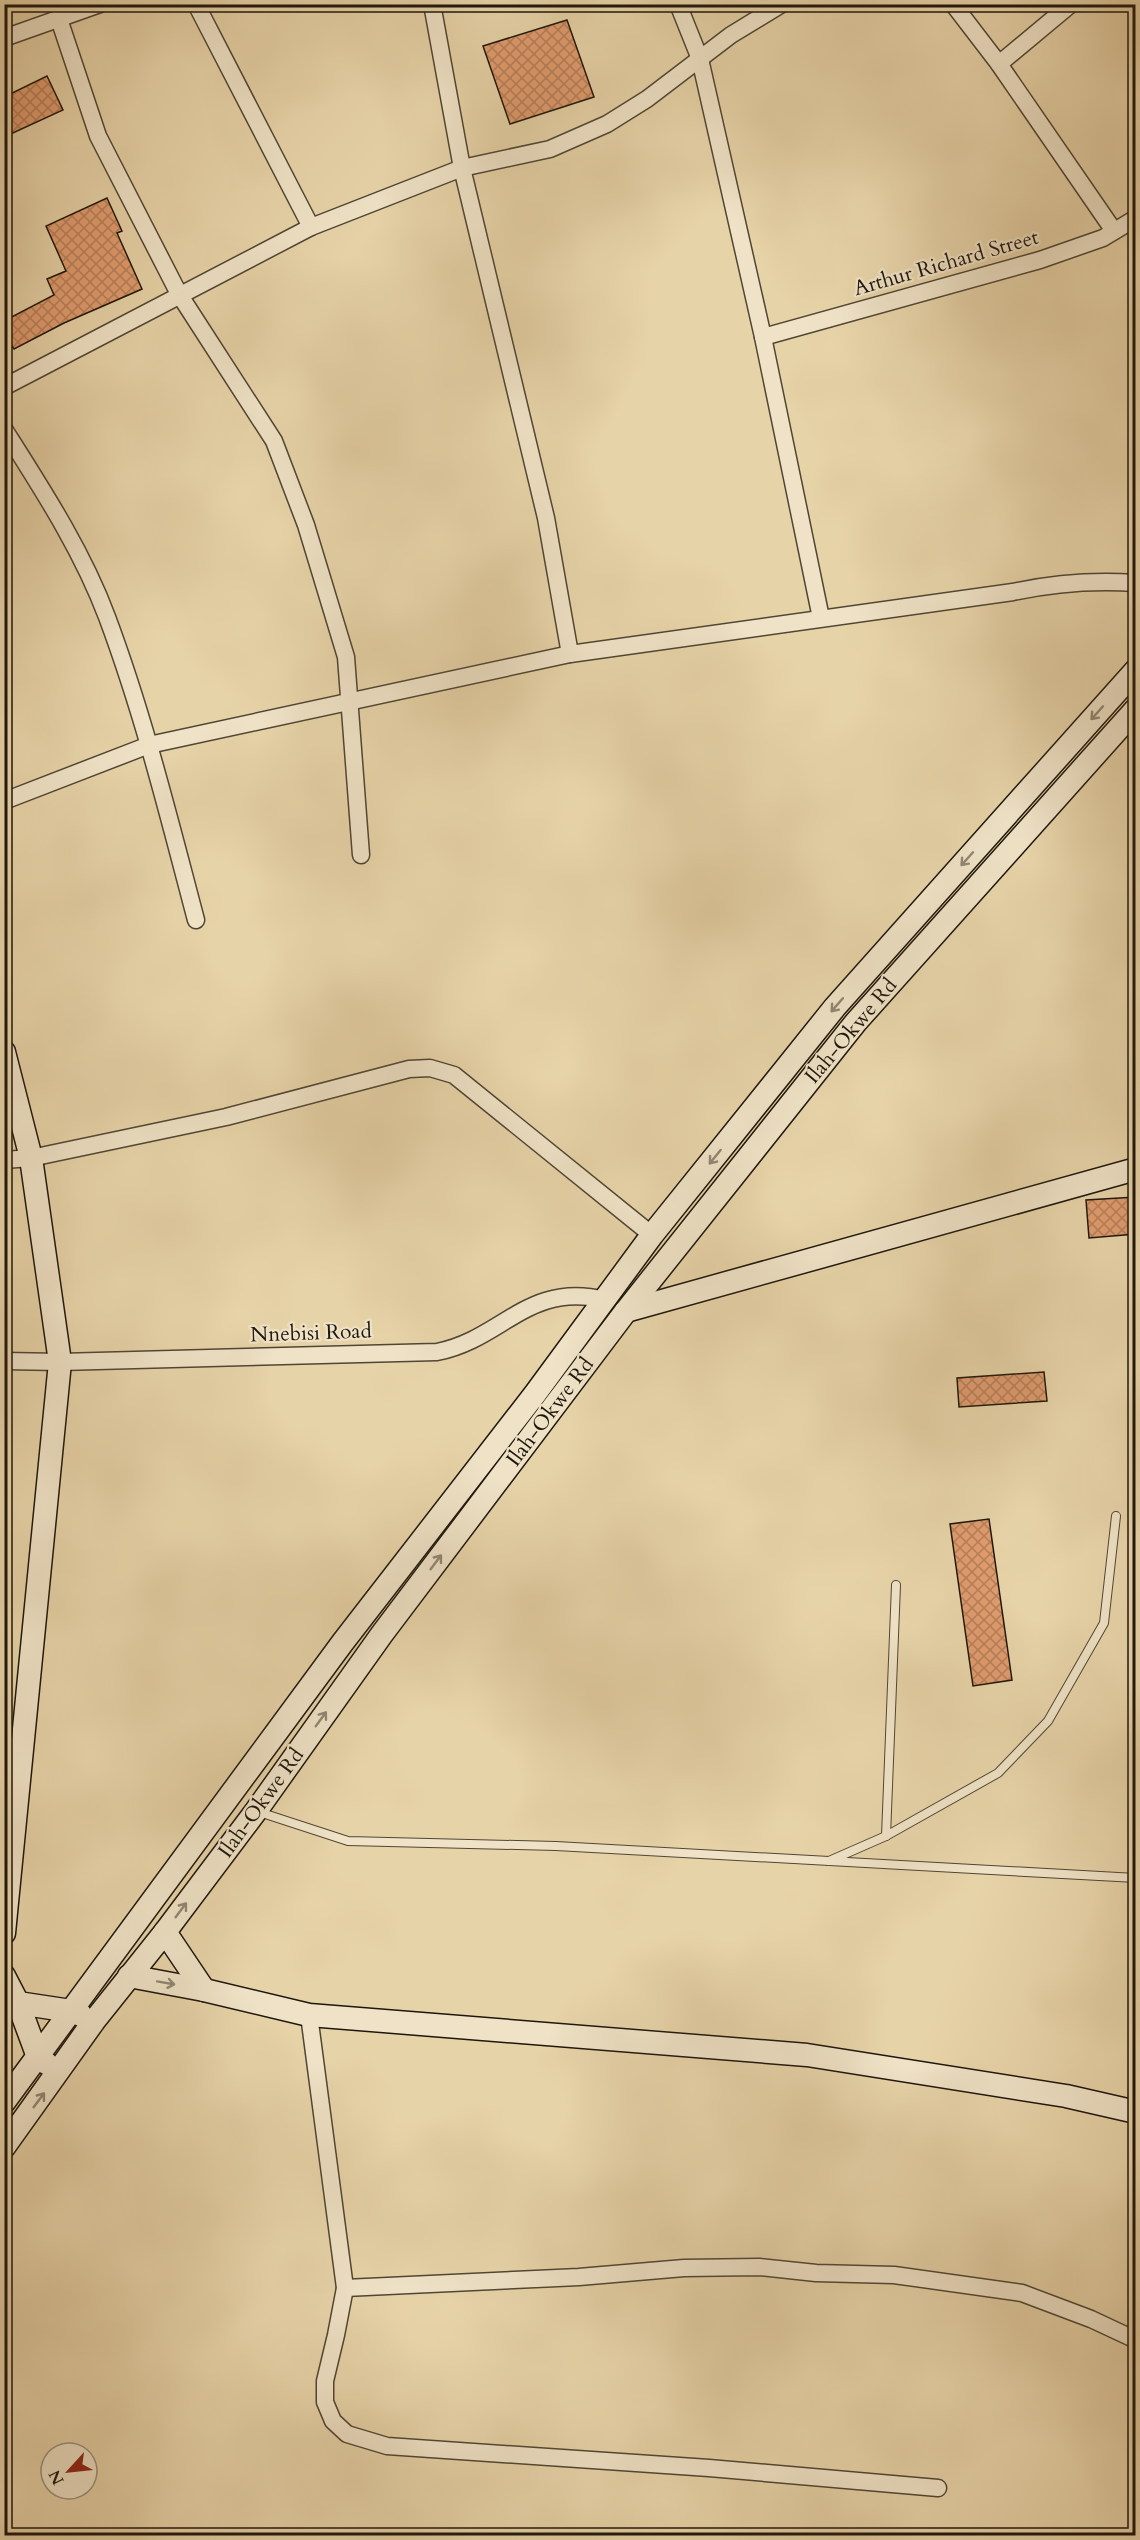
<svg xmlns="http://www.w3.org/2000/svg" width="1140" height="2540" viewBox="0 0 1140 2540" font-family="Cardo,serif">
<style>
.building{fill:url(#building-cross-hatch);stroke:#1e170d;stroke-width:1.5}
.lines{fill:none;stroke-linecap:round;stroke-linejoin:round}
.lane-casing{stroke:#504634;stroke-width:10}
.street-casing{stroke:#504634;stroke-width:19}
.secondary-casing{stroke:#1e170d;stroke-width:25}
.lane{stroke:#efe2c6;stroke-width:8}
.street{stroke:#efe2c6;stroke-width:16}
.secondary{stroke:#efe2c6;stroke-width:22}
.oneway{stroke:#918773}
.labels{text-anchor:middle;dominant-baseline:central;stroke-width:4.5;stroke-linejoin:round;paint-order:stroke}
.street-label{font-size:21px;fill:#1e170d;stroke:#efe2c6}
</style>
<defs>
<pattern id="building-cross-hatch" width="8" height="8" patternUnits="userSpaceOnUse" patternTransform="scale(1.5)"><rect width="8" height="8" fill="#e09c6e"/><path d="M0 0l8 8M0 8l8-8" fill="none" stroke="#b57e59"/></pattern>
</defs>
<rect width="100%" height="100%" fill="#e7d3a8"/>
<filter id="stains"><feTurbulence type="fractalNoise" baseFrequency=".00333" numOctaves="4"/><feColorMatrix values="0 0 0 0 .2 0 0 0 0 .09 0 0 0 0 .02 0 0 0 .5 -.17"/></filter>
<radialGradient id="worn" r=".72"><stop offset=".6" stop-color="#630" stop-opacity="0"/><stop offset="1" stop-color="#630" stop-opacity=".3"/></radialGradient>
<g class="building">
<path d="M567 20 594 97 510 124 483 46Z"/>
<path d="M47 76 63 110 4 137V97Z"/>
<path d="M107 198 122 231 117 233 142 289 64 323 14 349 12 346 4 350V321L54 295 47 279 66 271 46 226Z"/>
<path d="M1136 1197V1234L1089 1238 1086 1200Z"/>
<path d="M1044 1372 1047 1401 959 1407 957 1378Z"/>
<path d="M989 1519 1012 1680 973 1686 950 1524Z"/>
</g>
<g class="lines">
<g class="lane-casing">
<g id="lane">
<path d="M259 1812 348 1841 556 1846 1136 1878"/>
<path d="M886 1836 896 1585"/>
<path d="M829 1861 886 1836 998 1773 1048 1721 1104 1623 1116 1516"/>
</g>
</g>
<g class="street-casing">
<g id="street">
<path d="M196 4 311 227"/>
<path d="M432 4 462 168 546 518 570 654"/>
<path d="M678 4 700 59 763 337 821 618"/>
<path d="M953 4 999 64 1114 231"/>
<path d="M59 19 98 136 179 294 274 441 306 525 346 657 361 855"/>
<path d="M4 38 100 4"/>
<path d="M999 64 1071 4"/>
<path d="M763 337 1040 260 1103 238 1136 218"/>
<path d="M4 387 311 227 462 168 550 149 607 124 647 99 731 35 782 4"/>
<path d="M4 429C42 489 82 550 107 617 144 716 169 818 196 920"/>
<path d="M4 801 149 745 570 654 1013 592C1054 583 1093 580 1136 583"/>
<path d="M4 1160 31 1158 226 1117 409 1069 430 1068 454 1075 652 1235"/>
<path d="M4 1361 60 1362 437 1352C503 1339 528 1281 605 1300"/>
<path d="M309 2015 345 2288 336 2335 325 2381V2402L333 2421 347 2434 387 2446 709 2468 938 2488"/>
<path d="M345 2288 579 2277 684 2268 759 2267 816 2273 894 2275 1022 2293 1091 2319 1136 2340"/>
</g>
</g>
<g class="secondary-casing">
<g id="secondary">
<path d="M4 1052 31 1158 60 1362 4 1933"/>
<path d="M626 1311 1136 1169"/>
<path d="M165 1932 204 1990"/>
<path d="M4 1976 18 2003 38 2057 46 2063"/>
<path d="M129 1976 204 1990 309 2015 807 2055 1066 2096 1136 2112"/>
<path d="M18 2003 71 2011 81 2015"/>
<path d="M4 2102 343 1642 535 1394 652 1235 835 1007 1136 670"/>
<path d="M4 2147 94 2021 165 1932 256 1811 382 1634 626 1311 856 1022 1136 709"/>
</g>
</g>
<use href="#lane" class="lane"/>
<use href="#street" class="street"/>
<use href="#secondary" class="secondary"/>
</g>
<defs><path id="oneway-shaft" d="M-6 0H5M1.5-3L5.5 0L1.5 3" fill="none" stroke-width="1.6" stroke-linecap="round" stroke-linejoin="round" transform="scale(1.5)"/></defs>
<g class="oneway">
<use href="#oneway-shaft" transform="translate(1097 713) rotate(132)"/>
<use href="#oneway-shaft" transform="translate(967 859) rotate(132)"/>
<use href="#oneway-shaft" transform="translate(837 1005) rotate(131)"/>
<use href="#oneway-shaft" transform="translate(715 1157) rotate(129)"/>
<use href="#oneway-shaft" transform="translate(436 1562) rotate(-53)"/>
<use href="#oneway-shaft" transform="translate(321 1719) rotate(-54)"/>
<use href="#oneway-shaft" transform="translate(181 1910) rotate(-53)"/>
<use href="#oneway-shaft" transform="translate(166 1983) rotate(10)"/>
<use href="#oneway-shaft" transform="translate(39 2100) rotate(-53)"/>
</g>
<g class="labels">
<g class="street-label">
<text transform="translate(946 263) rotate(-16)">Arthur Richard Street</text>
<text transform="translate(851 1031) rotate(-50)">Ilah-Okwe Rd</text>
<text transform="translate(311 1333) rotate(-2)">Nnebisi Road</text>
<text transform="translate(550 1412) rotate(-53)">Ilah-Okwe Rd</text>
<text transform="translate(261 1803) rotate(-54)">Ilah-Okwe Rd</text>
</g>
</g>
<rect width="1140" height="2540" fill="none" stroke="#e7d3a8" stroke-width="24"/>
<rect x="6" y="6" width="1128" height="2528" fill="none" stroke="#1e170d" stroke-width="3"/>
<rect x="12" y="12" width="1116" height="2516" fill="none" stroke="#1e170d" stroke-width="1.5"/>
<g transform="translate(69 2471) rotate(243)"><circle r="28" fill="#efe2c6" stroke="#9b917c" stroke-width="1.5"/>
<path d="M0-4.5L10 22L0 15L-10 22Z" fill="#8f2418"/>
<text y="-9" font-size="16" font-weight="bold" text-anchor="middle" fill="#1e170d">N</text>
</g>
<rect width="100%" height="100%" filter="url(#stains)"/>
<rect width="100%" height="100%" fill="url(#worn)"/>
</svg>
